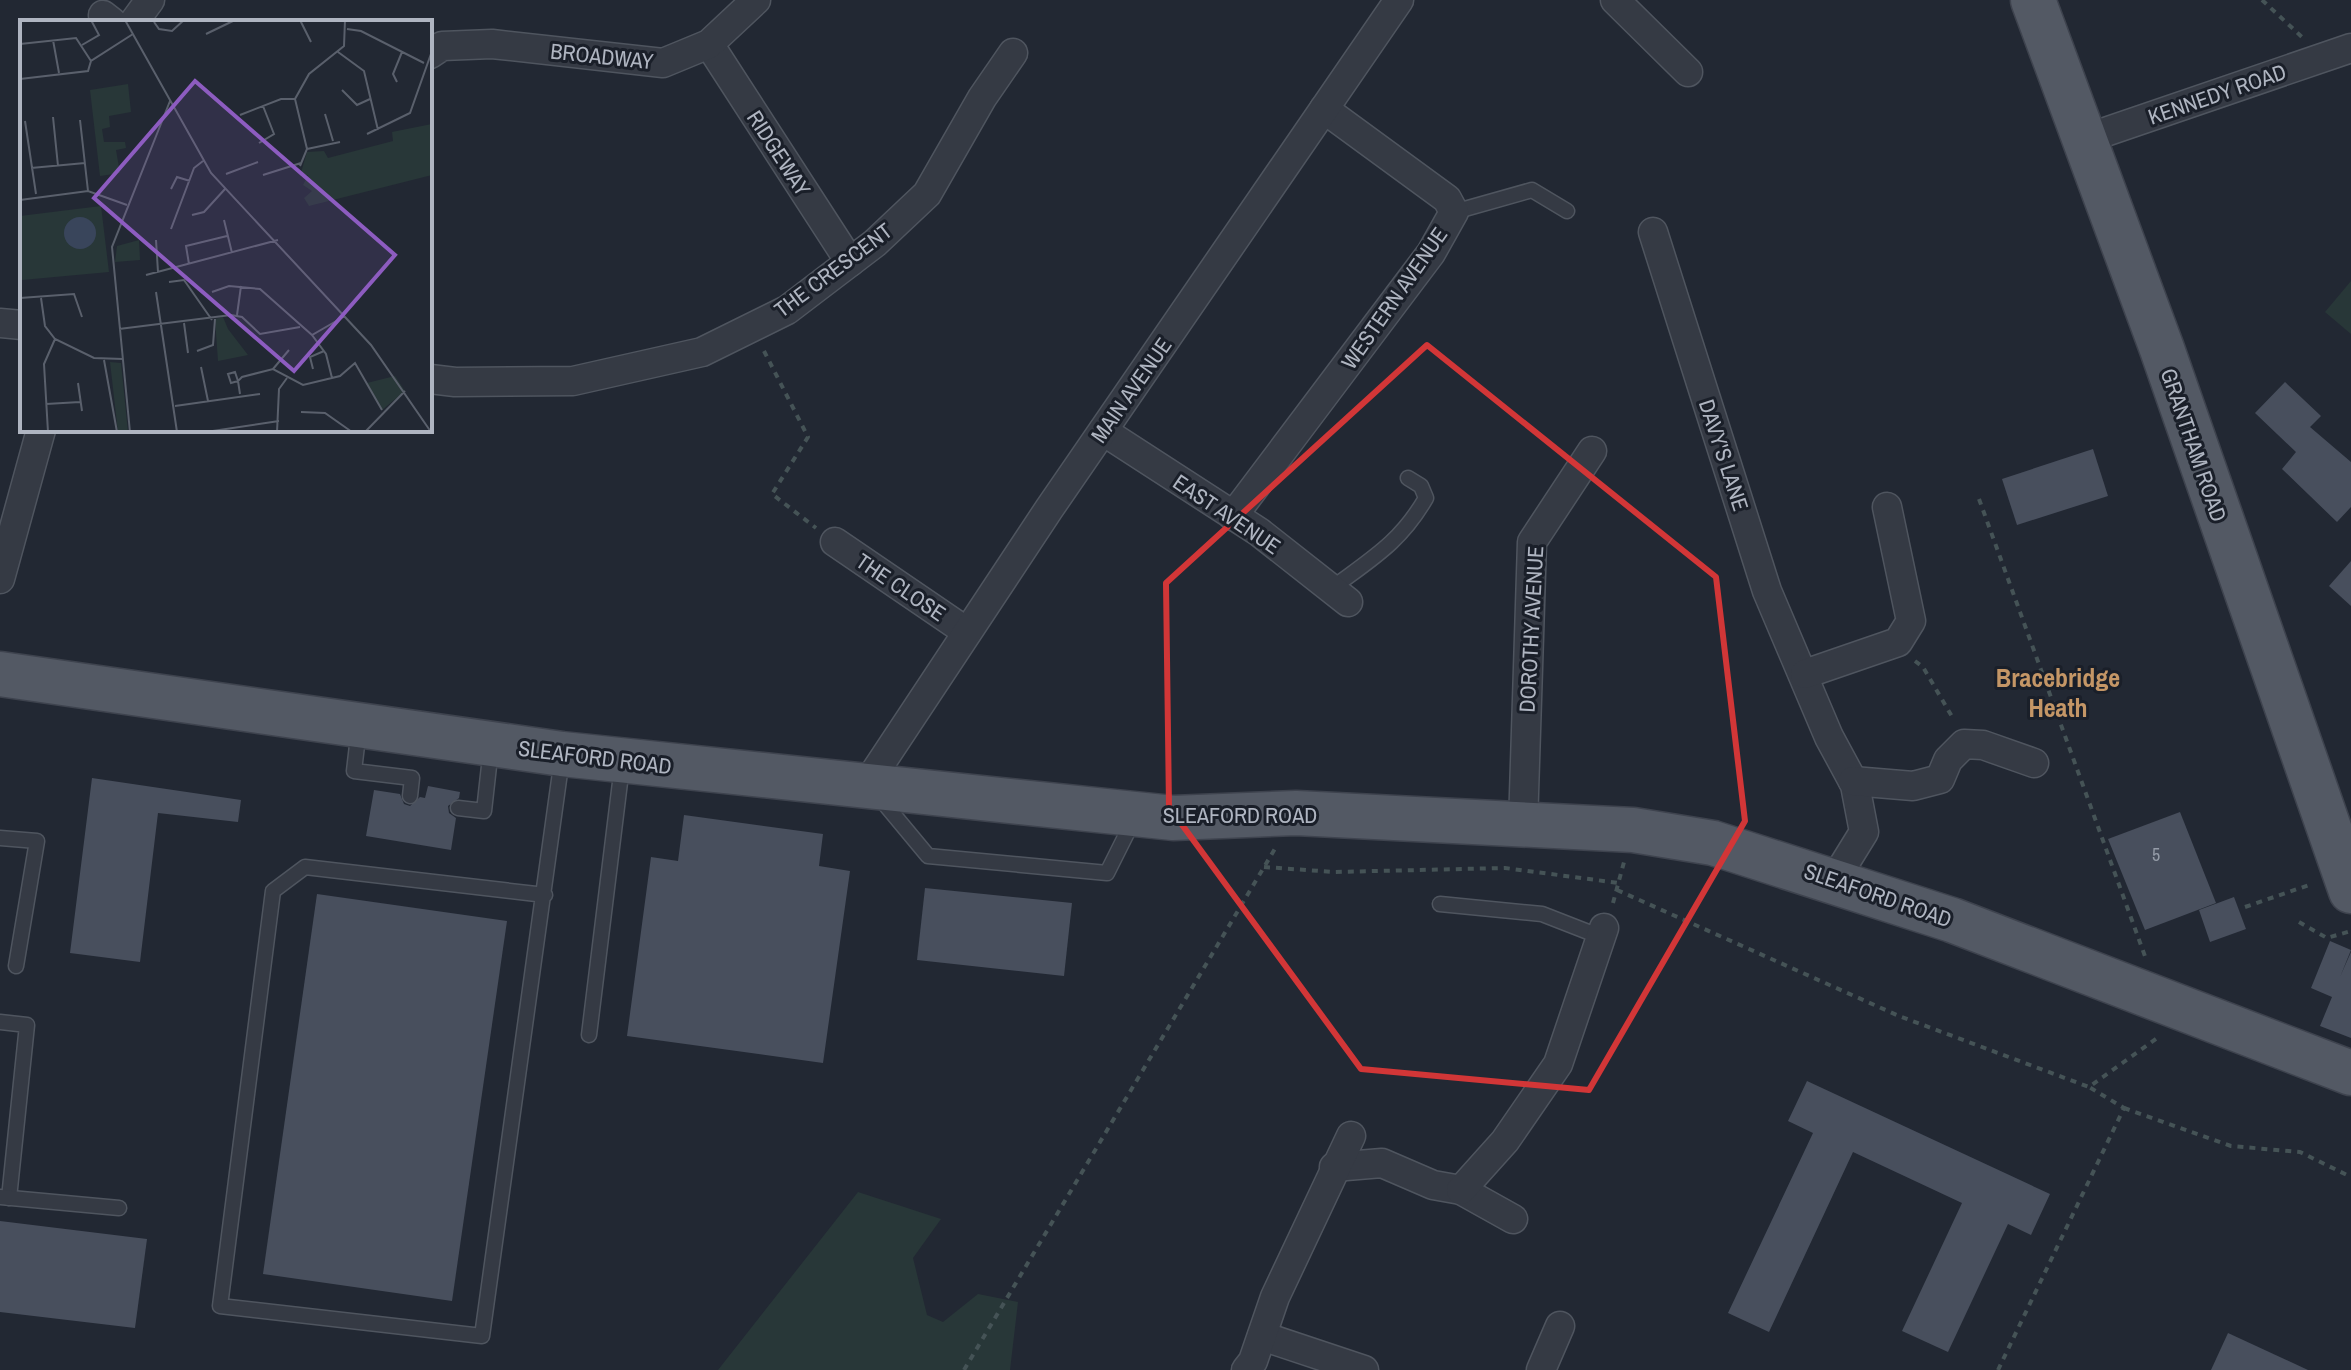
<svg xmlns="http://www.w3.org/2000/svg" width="2351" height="1370" font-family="'Archivo Narrow',sans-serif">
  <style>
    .green { fill: #283738 }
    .building { fill: #484f5d }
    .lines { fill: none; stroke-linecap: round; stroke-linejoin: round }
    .service-casing { stroke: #4f555f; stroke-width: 17 }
    .minor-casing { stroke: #4f555f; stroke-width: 31 }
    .primary-casing { stroke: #3e434e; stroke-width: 47 }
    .path { stroke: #455356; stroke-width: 4; stroke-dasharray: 6 6; stroke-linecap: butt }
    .service { stroke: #353a44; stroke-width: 14 }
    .minor { stroke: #353a44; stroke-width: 28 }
    .primary { stroke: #535964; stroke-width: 44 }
    .marked { fill: none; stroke: #d23637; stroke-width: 6; stroke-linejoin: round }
    .labels { text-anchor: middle; stroke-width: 6; stroke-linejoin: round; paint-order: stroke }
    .number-label { font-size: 18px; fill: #959ca8 }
    .street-label { font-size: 22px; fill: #afb5c1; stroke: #1a1f29 }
    .quarter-label { font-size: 26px; font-weight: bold; fill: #c49666; stroke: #1a1f29 }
    .inset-road { fill: none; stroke: #5a606c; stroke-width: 2 }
    .view { fill: #8d5cc0; fill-opacity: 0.15; stroke: #8d5cc0; stroke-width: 4 }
    .inset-edge { fill: none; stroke: #afb5c1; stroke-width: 4 }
  </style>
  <rect width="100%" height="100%" fill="#222833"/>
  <g class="green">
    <polygon points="2351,281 2351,334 2325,312"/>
    <polygon points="858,1192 941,1219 913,1258 927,1315 943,1322 978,1294 1018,1302 1010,1370 718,1370"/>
  </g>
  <g class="building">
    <polygon points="2285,382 2321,416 2310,427 2351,462 2351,507 2337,522 2282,469 2296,452 2255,413"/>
    <polygon points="2093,449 2108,496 2017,525 2002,479"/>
    <polygon points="2351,561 2351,606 2329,586"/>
    <polygon points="92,778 241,800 238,822 158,813 140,962 70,953"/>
    <polygon points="428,786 460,792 459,798 448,806 449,813 456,818 451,850 366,836 374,790 400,794 404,804 410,806 420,797 425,798"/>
    <polygon points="2180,812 2216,903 2145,930 2108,839"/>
    <polygon points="684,815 823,834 819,866 850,871 823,1063 627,1036 651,857 678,861"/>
    <polygon points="925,888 1072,903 1064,976 917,960"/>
    <polygon points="317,894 507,921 452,1301 263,1274"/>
    <polygon points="2234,897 2246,929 2210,942 2199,910"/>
    <polygon points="2330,941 2351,950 2340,977 2351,952 2351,1038 2320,1026 2332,997 2311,988"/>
    <polygon points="1807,1081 2050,1194 2031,1235 2008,1224 1948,1352 1902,1331 1962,1203 1853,1152 1769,1332 1728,1313 1813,1133 1788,1121"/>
    <polygon points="0,1221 147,1239 135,1328 0,1312"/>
    <polygon points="2228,1333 2308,1370 2211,1370"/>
  </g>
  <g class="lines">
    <defs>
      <g id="service">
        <polyline points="1454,212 1532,190 1567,211"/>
        <path d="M1331,589c40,-30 69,-46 95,-91l-5,-12 -13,-8"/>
        <polyline points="359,728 354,771 412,778 410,796"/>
        <polyline points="879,797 928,856 1107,873 1133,821"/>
        <polyline points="458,808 484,811 491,748"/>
        <polyline points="0,838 37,841 16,966"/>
        <polyline points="545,895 305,867 273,891 220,1306 482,1336 562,758"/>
        <polyline points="1440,904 1542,914 1601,937"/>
        <polyline points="0,1022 27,1025 9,1198"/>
        <polyline points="589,1035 622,766"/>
        <polyline points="0,1197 119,1208"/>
      </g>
      <g id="minor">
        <polyline points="1615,0 1688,72"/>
        <polyline points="103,15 112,22"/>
        <polyline points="134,22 150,0"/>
        <polyline points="709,44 850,262"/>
        <polyline points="430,54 442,46 492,44 663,63 709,44 756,0"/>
        <polyline points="2082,140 2351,48"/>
        <polyline points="1653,232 1767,591 1829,737 1855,785 1864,832 1835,879"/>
        <polyline points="0,323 22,325"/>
        <polyline points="430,379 455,382 573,381 702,352 787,310 875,243 927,194 982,98 1013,53"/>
        <polyline points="1103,431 1259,532 1348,602"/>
        <polyline points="1233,516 1431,253 1454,212 1447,199 1324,109"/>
        <polyline points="835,542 967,632"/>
        <polyline points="0,579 41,430"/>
        <polyline points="1805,674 1898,642 1911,621 1887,507"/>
        <polyline points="1853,781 1913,786 1940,779 1948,760 1964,744 1983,745 2034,763"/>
        <polyline points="867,784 1049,509 1399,0"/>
        <polyline points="1523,825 1532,542 1592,451"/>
        <polyline points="1334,1167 1382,1163 1433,1185 1461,1190 1513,1219"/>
        <polyline points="1461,1190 1505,1141 1558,1064 1604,928"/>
        <polyline points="1262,1336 1364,1370"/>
        <polyline points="1246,1370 1253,1361 1275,1297 1351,1136"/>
        <polyline points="1541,1370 1560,1326"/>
      </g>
      <g id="primary">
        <polyline points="2033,0 2162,349 2351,891"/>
        <polyline points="0,674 562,754 1173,818 1296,813 1633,830 1713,843 1952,920 2351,1073"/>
      </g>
    </defs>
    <use href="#service" class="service-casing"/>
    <use href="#minor" class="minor-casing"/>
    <use href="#primary" class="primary-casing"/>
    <g class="path">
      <polyline points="2262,0 2302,37"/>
      <polyline points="764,351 808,437 772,494 816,528"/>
      <polyline points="1979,499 2146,959"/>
      <polyline points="1915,661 1923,667 1954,720"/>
      <polyline points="1264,867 1334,872 1505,868 1619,883"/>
      <polyline points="1617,890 1899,1016 2089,1087"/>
      <polyline points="1613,903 1624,862"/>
      <polyline points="2245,907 2312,884"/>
      <polyline points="2299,922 2327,938 2351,931"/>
      <polyline points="2124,1108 2231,1146 2300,1152 2351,1177"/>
      <polyline points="964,1370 1276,847"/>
      <polyline points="1998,1370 2124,1108 2089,1087 2160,1036"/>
    </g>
    <use href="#service" class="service"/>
    <use href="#minor" class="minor"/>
    <use href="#primary" class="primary"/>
  </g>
  <path class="marked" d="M1427,345l289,232 29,244 -156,269 -228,-21 -192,-262 -3,-224z"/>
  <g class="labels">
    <g class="number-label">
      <text x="2156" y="861">5</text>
    </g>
    <g class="street-label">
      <text transform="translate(602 56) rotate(6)" y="8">BROADWAY</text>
      <text transform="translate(2217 94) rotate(-19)" y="8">KENNEDY ROAD</text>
      <text transform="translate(779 153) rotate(57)" y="8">RIDGEWAY</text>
      <text transform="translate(833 270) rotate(-37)" y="8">THE CRESCENT</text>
      <text transform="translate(1394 298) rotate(-55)" y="8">WESTERN AVENUE</text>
      <text transform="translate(1131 390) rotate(-55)" y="8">MAIN AVENUE</text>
      <text transform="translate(2194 445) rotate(71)" y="8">GRANTHAM ROAD</text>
      <text transform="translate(1724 455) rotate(72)" y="8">DAVY'S LANE</text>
      <text transform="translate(1227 514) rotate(34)" y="8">EAST AVENUE</text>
      <text transform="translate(901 587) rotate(34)" y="8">THE CLOSE</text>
      <text transform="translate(1531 629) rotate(-87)" y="8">DOROTHY AVENUE</text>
      <text transform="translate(595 757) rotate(7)" y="8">SLEAFORD ROAD</text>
      <text x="1240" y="823">SLEAFORD ROAD</text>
      <text transform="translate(1878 895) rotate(19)" y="8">SLEAFORD ROAD</text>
    </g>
    <g class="quarter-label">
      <text x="2058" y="687">Bracebridge<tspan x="2058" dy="30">Heath</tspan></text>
    </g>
  </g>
  <g transform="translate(20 20)">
    <rect width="412" height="412" fill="#222833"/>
    <path d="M108,64l3,28 -22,4 1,11 -8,2 2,13h21l1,6 -10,2 4,23 -20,3 -10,-86zM412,104v51l-123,31 -5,-8 8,-7 -9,-6 5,-10 -8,1 7,-24 17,-1 4,7 65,-17 -1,-9zM81,186l8,66 -87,8 -2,-64zM119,220l1,20 -25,2 2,-16zM203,297l5,12 20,26 -30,6 -3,-42zM90,342l11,1 7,69h-10zM375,356l10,15 -23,19 -15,-27z" fill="#283738"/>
    <path d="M44 213a16 16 0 1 1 32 0a16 16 0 1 1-32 0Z" fill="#39455b"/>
    <path class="inset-road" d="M105,0l86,153 160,172 60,87M280,0l11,22M134,2l5,7 13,2 12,-11M327,9l14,2 63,32M186,14l29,-14M33,20l6,33M0,24l56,-6 15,23M62,25l17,-10 -8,-15M318,32l26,19 14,59M0,59l68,-8 3,-10 42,-27M377,62l-4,-8 9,-22M322,70l15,15 13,-6M305,94l8,27M220,95l41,-16h14M33,97l5,49M60,100l8,71M5,101l11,73M347,114l43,-21 22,-62M239,123l15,-9 -11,-28M287,129l33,-7M280,146l7,-17 -12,-50 14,-25 35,-28 1,-26M11,148l54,-5M206,154l32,-12M243,155l38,-12M151,169l6,-12 13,4M0,180l68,-9 39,14M172,195l12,-3 21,-23M204,200l8,33M151,209l23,-61 9,-7M136,220l2,32M169,244l-3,-18 41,-10M126,255l132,-35M149,262l15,-2 28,40M136,272l21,140M192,272l17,-6 31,3 52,46 33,-19M0,278l54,-4 8,23M21,278l4,28 10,13 39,19 29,1M217,295l4,-29M164,303l4,30M99,309l112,-14 11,2 18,17 40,-7M292,315l14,19 6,24M177,331l16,-6 2,-26M84,340l13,72M181,347l7,34M253,349l16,-19M293,349l-3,-12 14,-6M215,352l3,9 -7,2 -3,-9zM58,363l4,28M220,374l-2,-13 4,-4 31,-8 30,16 37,-9 15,-13 27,47M26,384l34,-2M155,386l85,-12M281,392l24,1 27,19M28,412l-4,-68 11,-25M110,412l-18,-185 58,-146M186,412l73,-11M257,412l2,-43 8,-11M345,412l40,-41"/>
    <path class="view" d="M175,61l200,174 -101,116 -200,-173z"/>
    <rect width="412" height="412" class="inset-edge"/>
  </g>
</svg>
